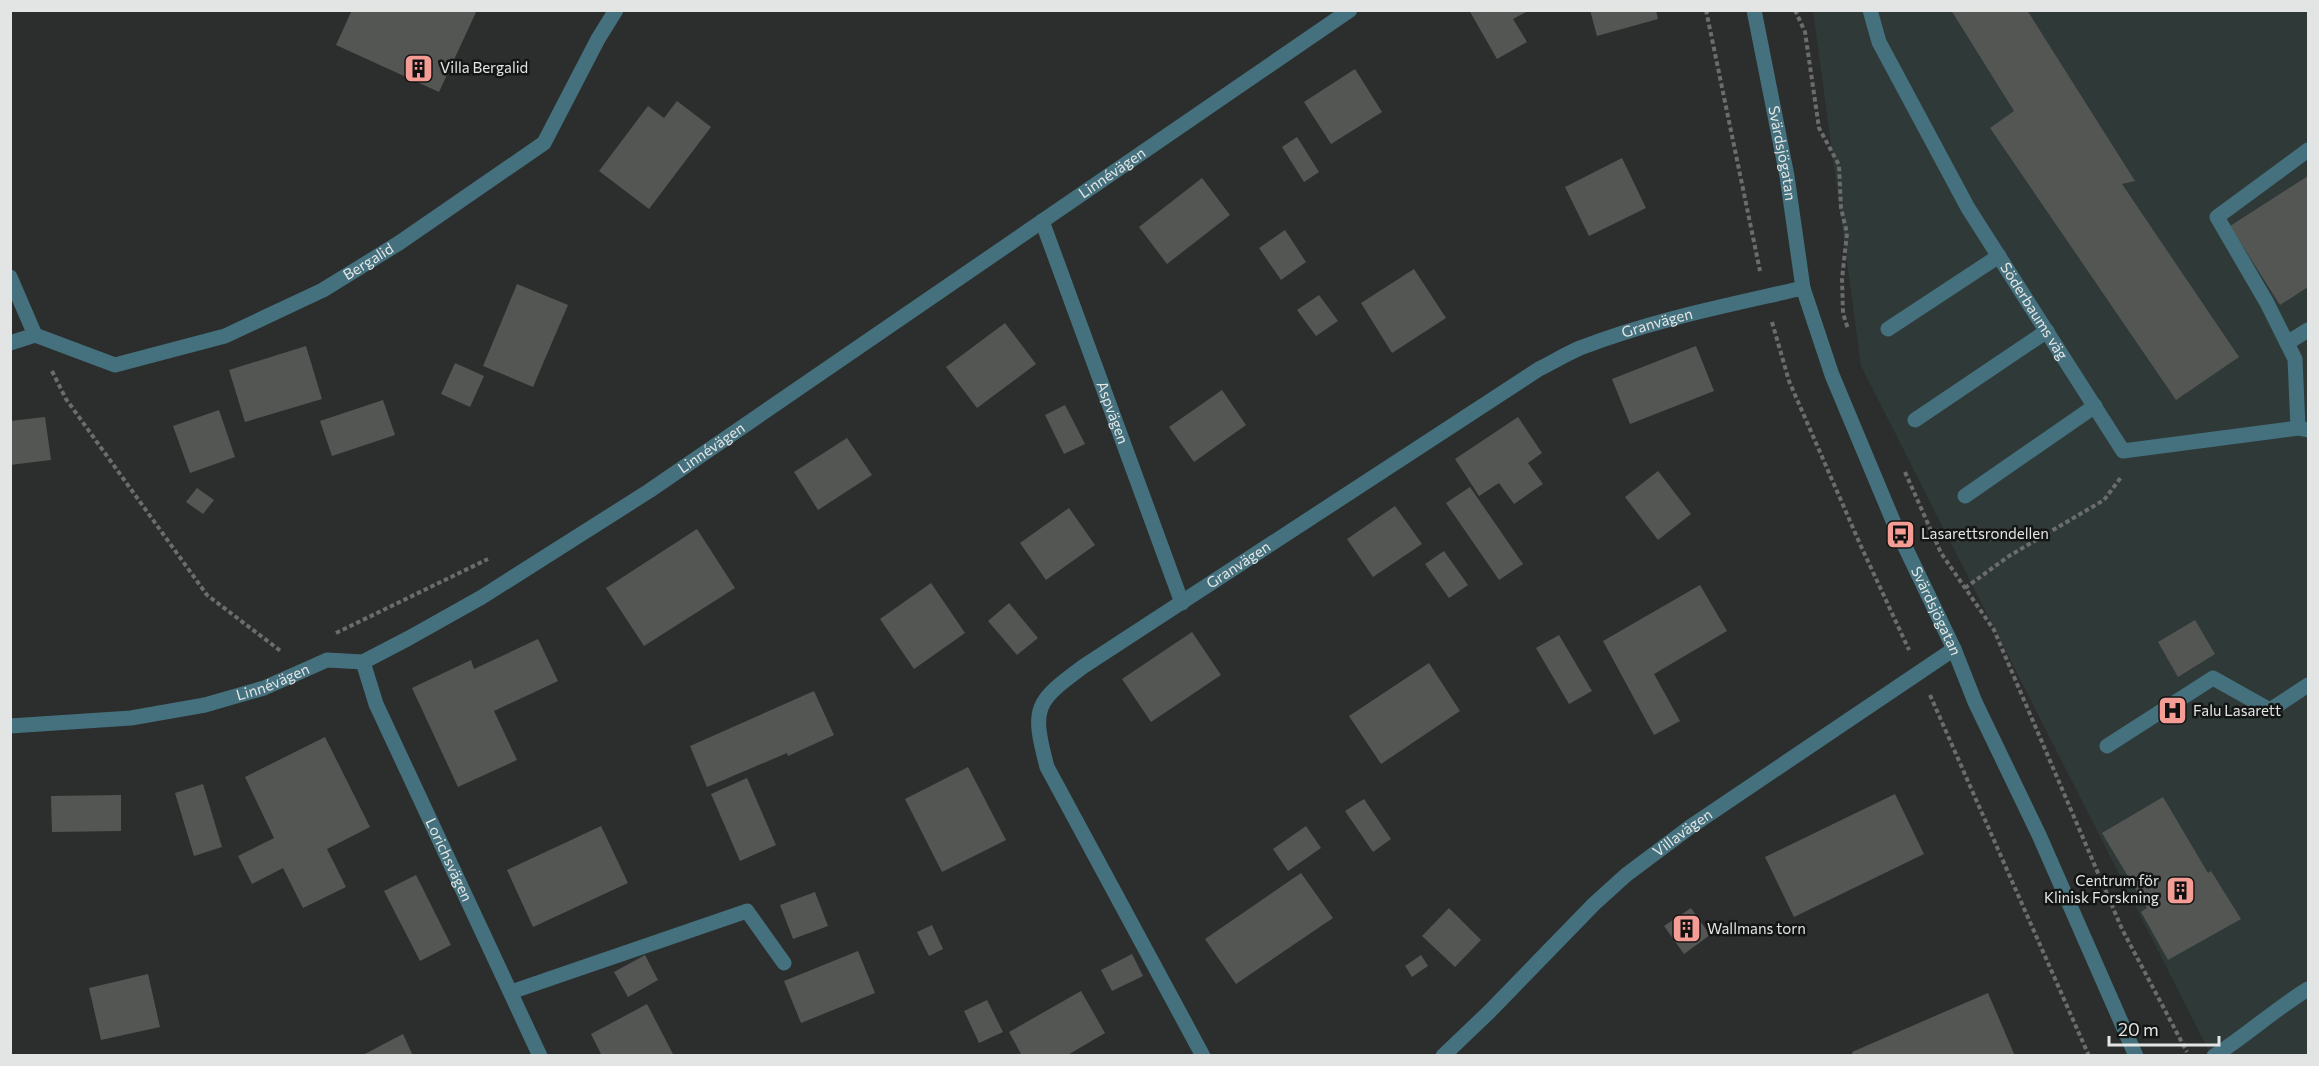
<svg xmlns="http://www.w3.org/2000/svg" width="2319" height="1066" font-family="Commissioner,sans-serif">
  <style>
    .built { fill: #2f3938 }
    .building { fill: #545654 }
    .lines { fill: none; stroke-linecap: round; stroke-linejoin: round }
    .path { stroke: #6b6d6d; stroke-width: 4; stroke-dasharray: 4.5 3; stroke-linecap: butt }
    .service { stroke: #44717d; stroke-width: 15 }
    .minor { stroke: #44717d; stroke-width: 15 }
    .tertiary { stroke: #44717d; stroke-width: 15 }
    .labels { text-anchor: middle; stroke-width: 5; stroke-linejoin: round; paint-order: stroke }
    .poi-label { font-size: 15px; fill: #e3e5e5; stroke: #141615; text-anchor: start }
    .street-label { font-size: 15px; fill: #e3e5e5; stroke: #141615 }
  </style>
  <rect width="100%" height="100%" fill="#2b2e2d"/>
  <polygon class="built" points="1813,11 2308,11 2308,1055 2211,1055 1861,366"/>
  <g class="building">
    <polygon points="352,10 477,10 439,92 336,45"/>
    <polygon points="1469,10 1530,10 1513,19 1527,42 1497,59"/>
    <polygon points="1590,10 1656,10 1658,19 1597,36"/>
    <polygon points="1951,10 2027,10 2135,181 2122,184 2239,357 2176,400 1990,128 2014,111"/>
    <polygon points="1355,69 1382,112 1331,144 1304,102"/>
    <polygon points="677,101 711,127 649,209 599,171 648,106 664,118"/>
    <polygon points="1297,137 1319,172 1304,182 1282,147"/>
    <polygon points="1622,158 1646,208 1589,236 1565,187"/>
    <polygon points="2308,176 2308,287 2280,305 2230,226"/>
    <polygon points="1202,178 1230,215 1167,264 1139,227"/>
    <polygon points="1285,230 1306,262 1281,280 1259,248"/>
    <polygon points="1414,269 1446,318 1392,353 1361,303"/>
    <polygon points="517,284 568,305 533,387 483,366"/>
    <polygon points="1319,295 1338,321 1316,336 1297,310"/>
    <polygon points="1005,323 1036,364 977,408 946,367"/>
    <polygon points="306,346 322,399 245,422 229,370"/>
    <polygon points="1696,346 1714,391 1630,424 1612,379"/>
    <polygon points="455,363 484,376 470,407 441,394"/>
    <polygon points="1222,390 1246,425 1194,462 1169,427"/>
    <polygon points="383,400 395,435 332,456 320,421"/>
    <polygon points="1065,405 1085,444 1064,454 1045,415"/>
    <polygon points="219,410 235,457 190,473 173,426"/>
    <polygon points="45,417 51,460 10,465 10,421"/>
    <polygon points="1518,417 1542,453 1528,463 1543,484 1514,504 1499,483 1479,496 1455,459"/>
    <polygon points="847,438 872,475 818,510 794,472"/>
    <polygon points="1658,471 1691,514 1658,540 1625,497"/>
    <polygon points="1470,487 1523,564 1499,580 1446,503"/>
    <polygon points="197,488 214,500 203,514 186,502"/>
    <polygon points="1395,506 1422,544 1373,577 1347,539"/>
    <polygon points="1069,508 1095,545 1046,580 1020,543"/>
    <polygon points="697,529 735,588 644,646 606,588"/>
    <polygon points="1444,551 1468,585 1449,598 1425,564"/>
    <polygon points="931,583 965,633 914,669 880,619"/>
    <polygon points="1700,585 1727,631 1654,674 1680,721 1654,735 1603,641"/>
    <polygon points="1009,603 1038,638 1017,655 988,621"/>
    <polygon points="2195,620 2215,654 2178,677 2158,642"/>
    <polygon points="1192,632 1221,675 1151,722 1122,679"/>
    <polygon points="1559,635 1592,691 1569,704 1536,648"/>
    <polygon points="538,639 558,681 494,711 517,760 458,787 412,688 471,660 474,669"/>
    <polygon points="1429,663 1460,711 1381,764 1349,716"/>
    <polygon points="814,691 834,735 788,756 787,753 707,787 690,746"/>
    <polygon points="325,737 370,827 327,849 346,887 303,908 283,868 252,884 238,856 274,838 245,777"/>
    <polygon points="968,767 1006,840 942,872 905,799"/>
    <polygon points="747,778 776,845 740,861 711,794"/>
    <polygon points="203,784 222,847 194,856 175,793"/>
    <polygon points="1895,794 1924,854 1794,917 1765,857"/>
    <polygon points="121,795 121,831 52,832 51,796"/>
    <polygon points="2163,797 2208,873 2211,871 2241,919 2168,960 2141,912 2147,908 2102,833"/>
    <polygon points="1364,799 1391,839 1373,852 1345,811"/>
    <polygon points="601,826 628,883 533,927 507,870"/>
    <polygon points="1306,826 1321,848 1288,871 1273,849"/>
    <polygon points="1301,873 1333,918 1236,984 1205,939"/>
    <polygon points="416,875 451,945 420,961 384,891"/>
    <polygon points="815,892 828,926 793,939 780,905"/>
    <polygon points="1449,908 1481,940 1455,967 1422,936"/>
    <polygon points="1691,908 1710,935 1684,954 1664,926"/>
    <polygon points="932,925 943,949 929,956 917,932"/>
    <polygon points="858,951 875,993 801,1023 784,981"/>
    <polygon points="1132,954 1143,976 1112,991 1101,970"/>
    <polygon points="645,955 658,980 628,997 614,972"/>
    <polygon points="1421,955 1428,966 1412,977 1405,966"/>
    <polygon points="148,974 160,1027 101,1040 89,988"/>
    <polygon points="1081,991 1105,1033 1066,1056 1022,1056 1009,1032"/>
    <polygon points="1988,993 2015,1056 1853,1056 1852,1052"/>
    <polygon points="987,1000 1003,1032 979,1043 964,1011"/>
    <polygon points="647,1004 674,1056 602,1056 591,1034"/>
    <polygon points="403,1034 413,1056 361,1056"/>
  </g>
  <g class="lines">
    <g class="path">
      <polyline points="1706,10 1760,271"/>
      <polyline points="1795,10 1805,32 1819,128 1839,165 1841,208 1847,233 1842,279 1843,313 1848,329"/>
      <polyline points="1772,322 1789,381 1860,544 1909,650"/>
      <polyline points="52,371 66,399 207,595 282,652"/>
      <polyline points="1905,472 1941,553 1994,630 2122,929 2187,1052"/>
      <polyline points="1965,588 2009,556 2104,500 2122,476"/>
      <polyline points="336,633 488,559"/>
      <polyline points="1930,695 2089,1056"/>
    </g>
    <g class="service">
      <polyline points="1888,329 1999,256"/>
      <polyline points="10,343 35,335"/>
      <polyline points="2287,343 2308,330"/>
      <polyline points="1915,420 2047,331"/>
      <polyline points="2298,428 2295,359 2267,303 2217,217 2308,150"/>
      <polyline points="1965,496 2095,406"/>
      <polyline points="2107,746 2213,678 2270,710 2308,685"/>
      <polyline points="511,992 747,911 784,963"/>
    </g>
    <g class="minor">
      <path id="s1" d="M1870,10l9,32 89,166 155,243 175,-23 10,2"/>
      <path id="s2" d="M1042,221l140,382"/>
      <path id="s3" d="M10,277l25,58 80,30 110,-29 98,-46 76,-47 145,-100 54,-104 18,-29"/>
      <path id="s4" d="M363,662l13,42 164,352"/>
      <path id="s5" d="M1203,1056l-156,-289c-16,-60 -12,-65 37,-101l455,-297c14,-7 27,-15 41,-21 72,-28 149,-43 223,-60"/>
      <path id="s6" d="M1443,1056l47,-45 104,-107 32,-29 64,-48 264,-178"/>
      <path d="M2214,1056c33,-21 61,-47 94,-67"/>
    </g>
    <g class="tertiary">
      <path id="s7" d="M1754,10l33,166 16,112 29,87 64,153 58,121 21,53 64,133 97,221"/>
      <path id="s8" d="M10,726l121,-8 74,-13 59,-17 63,-28 36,2 46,-24 73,-41 167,-106 701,-481"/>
    </g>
  </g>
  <defs>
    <symbol id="building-square" viewBox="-11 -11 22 22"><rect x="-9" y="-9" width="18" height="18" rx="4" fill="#f59c95" stroke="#141615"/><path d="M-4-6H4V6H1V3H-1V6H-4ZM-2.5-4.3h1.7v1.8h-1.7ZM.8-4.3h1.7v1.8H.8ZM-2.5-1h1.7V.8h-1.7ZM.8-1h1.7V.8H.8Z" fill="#111"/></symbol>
    <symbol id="bus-square" viewBox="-11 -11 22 22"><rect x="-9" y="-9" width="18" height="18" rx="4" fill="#f59c95" stroke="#141615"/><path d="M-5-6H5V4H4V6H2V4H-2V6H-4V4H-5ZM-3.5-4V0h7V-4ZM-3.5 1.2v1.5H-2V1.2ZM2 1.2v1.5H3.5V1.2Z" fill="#111"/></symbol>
    <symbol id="hospital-square" viewBox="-11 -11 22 22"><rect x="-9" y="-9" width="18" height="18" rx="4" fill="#f59c95" stroke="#141615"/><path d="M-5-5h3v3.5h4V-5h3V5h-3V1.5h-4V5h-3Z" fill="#111"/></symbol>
  </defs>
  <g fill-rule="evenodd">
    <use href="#building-square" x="402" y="52" width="33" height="33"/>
    <use href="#bus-square" x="1884" y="518" width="33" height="33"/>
    <use href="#hospital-square" x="2156" y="694" width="33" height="33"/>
    <use href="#building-square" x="2164" y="874" width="33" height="33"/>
    <use href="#building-square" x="1670" y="912" width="33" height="33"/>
  </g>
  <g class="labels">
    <g class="poi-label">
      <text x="440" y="73">Villa Bergalid</text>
      <text x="1921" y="539">Lasarettsrondellen</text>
      <text x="2193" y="716">Falu Lasarett</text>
      <text x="2159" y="886" text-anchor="end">Centrum för<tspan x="2159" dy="17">Klinisk Forskning</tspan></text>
      <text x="1707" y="934">Wallmans torn</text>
    </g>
    <g class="street-label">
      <text dy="5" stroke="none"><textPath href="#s7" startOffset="146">Svärdsjögatan</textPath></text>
      <text dy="5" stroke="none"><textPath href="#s8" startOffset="1258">Linnévägen</textPath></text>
      <text dy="5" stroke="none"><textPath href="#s3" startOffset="424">Bergalid</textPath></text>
      <text dy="5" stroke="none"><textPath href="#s1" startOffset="344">Söderbaums väg</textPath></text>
      <text dy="5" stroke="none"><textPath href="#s5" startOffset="1120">Granvägen</textPath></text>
      <text dy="5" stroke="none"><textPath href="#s2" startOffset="204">Aspvägen</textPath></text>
      <text dy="5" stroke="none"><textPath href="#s8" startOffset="772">Linnévägen</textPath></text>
      <text dy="5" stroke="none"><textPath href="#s5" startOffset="634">Granvägen</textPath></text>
      <text dy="5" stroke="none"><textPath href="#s7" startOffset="632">Svärdsjögatan</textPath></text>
      <text dy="5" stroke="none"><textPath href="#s8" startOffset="268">Linnévägen</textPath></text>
      <text dy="5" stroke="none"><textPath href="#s6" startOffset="328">Villavägen</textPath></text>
      <text dy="5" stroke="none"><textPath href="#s4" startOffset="216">Lorichsvägen</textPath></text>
    </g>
  </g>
  <rect width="2319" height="1066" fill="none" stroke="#e3e5e5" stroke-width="24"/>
  <path d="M2109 1036v9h110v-9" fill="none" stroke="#e3e5e5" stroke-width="3"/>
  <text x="2118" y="1036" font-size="18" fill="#e3e5e5" stroke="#141615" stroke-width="4.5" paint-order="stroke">20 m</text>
</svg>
